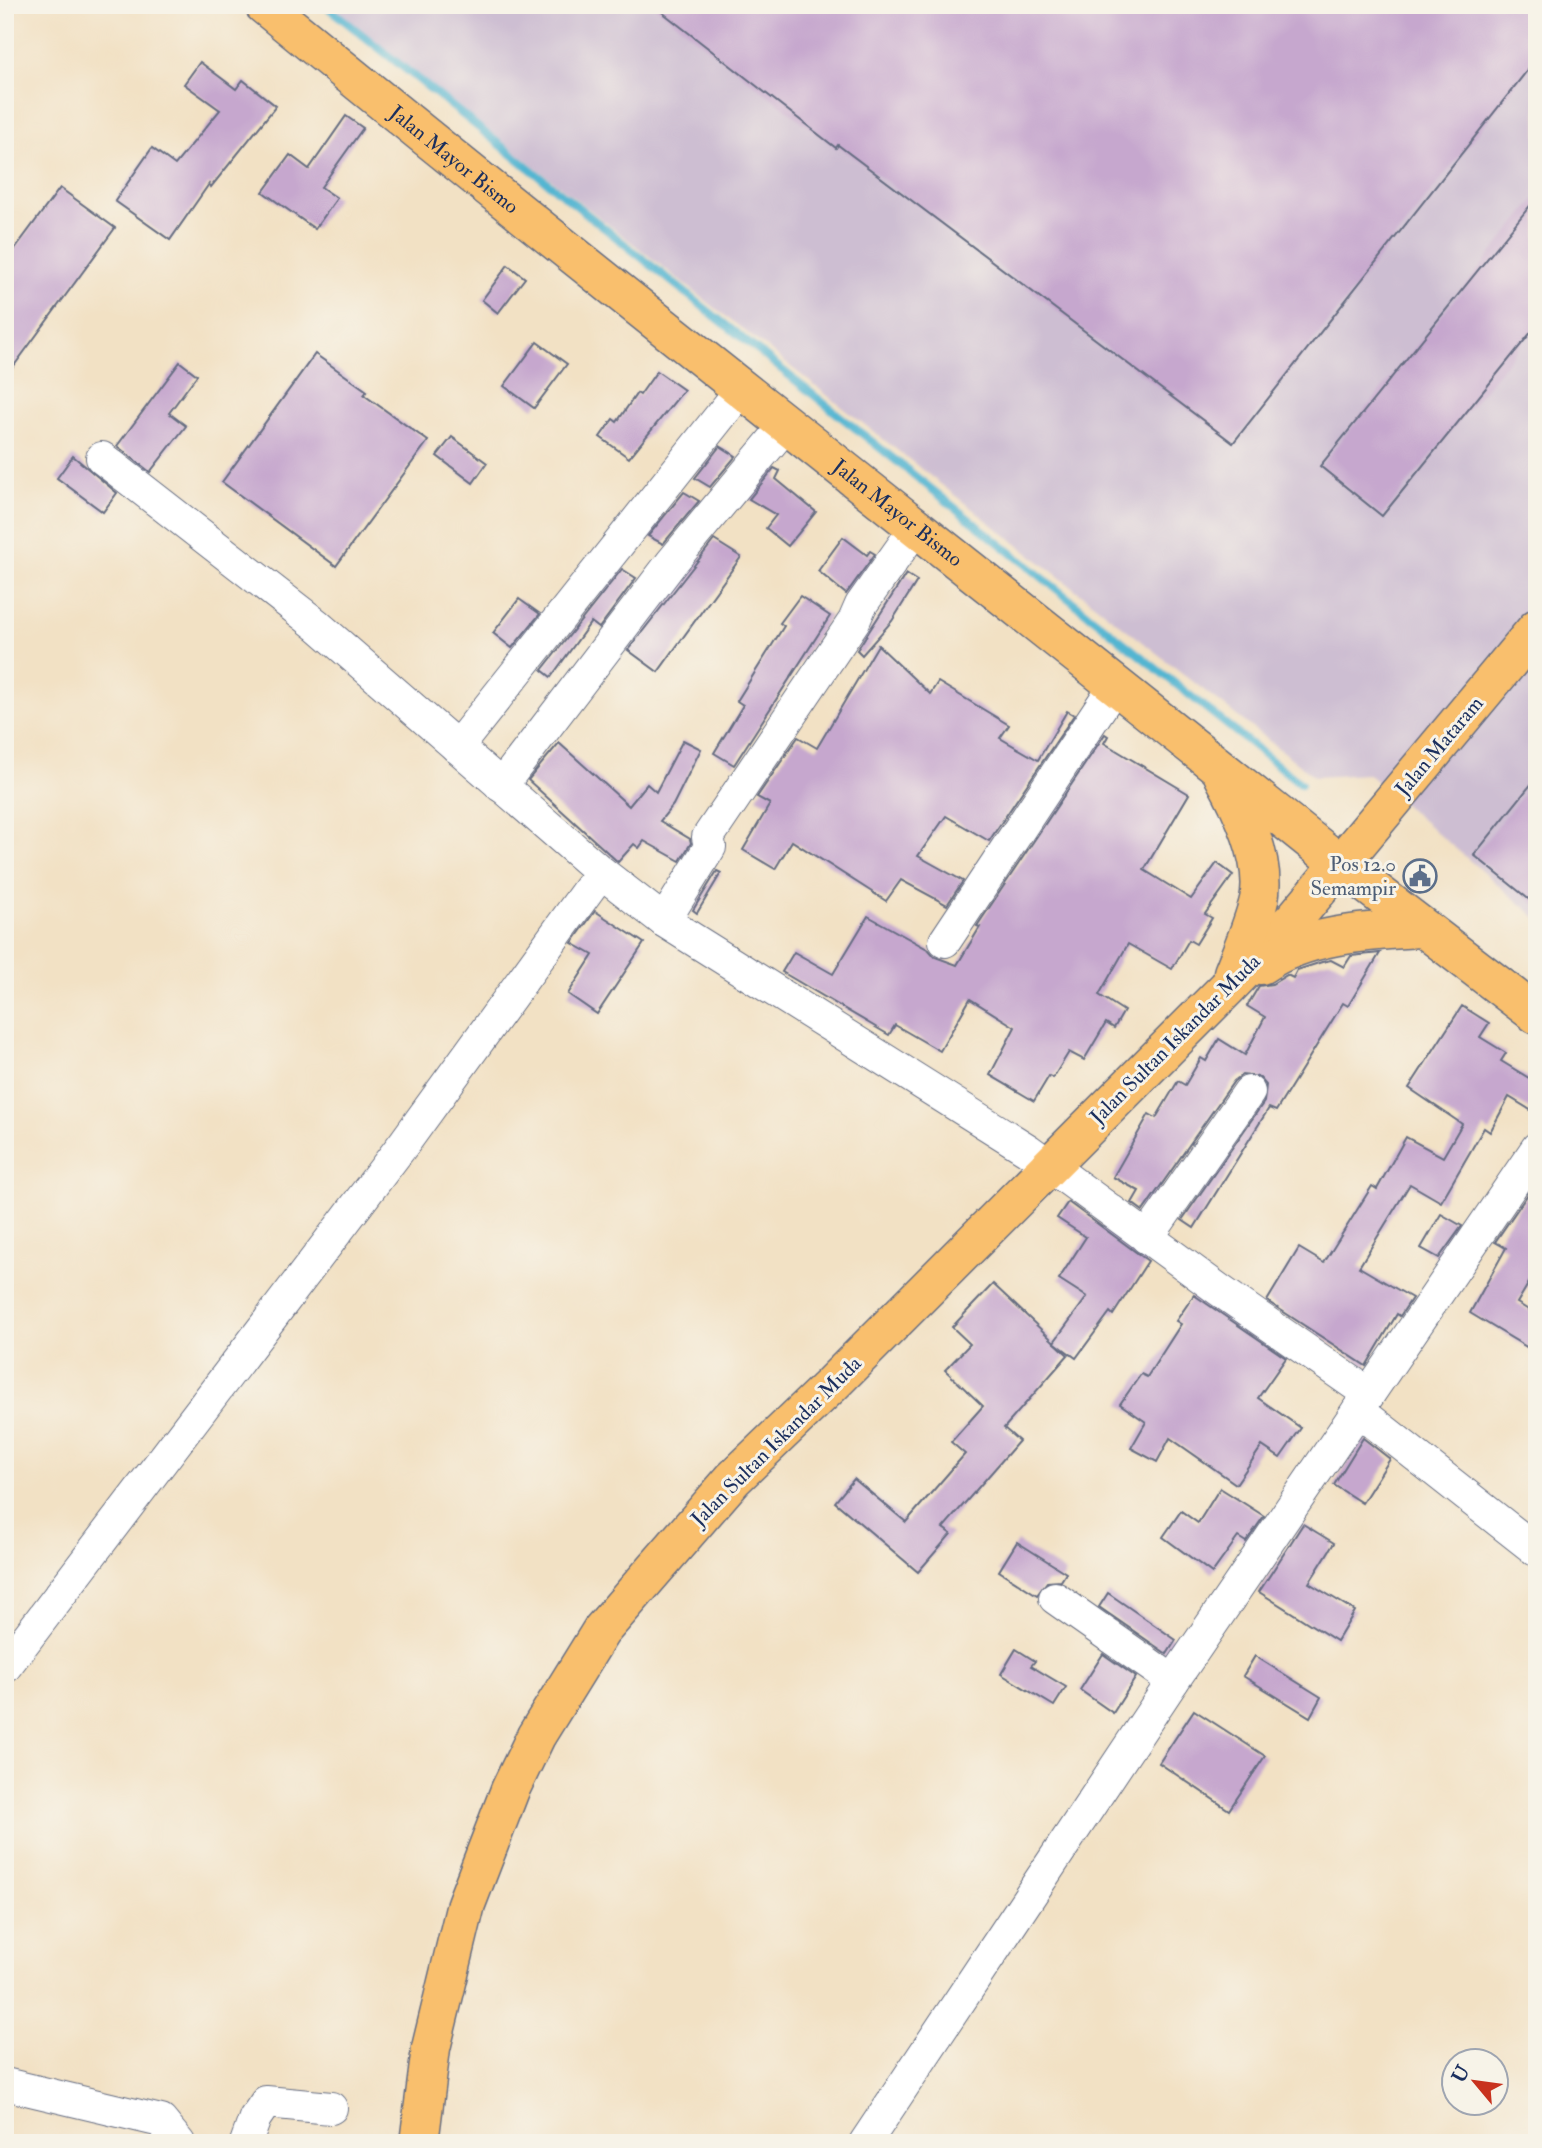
<svg xmlns="http://www.w3.org/2000/svg" width="1542" height="2148" font-family="'IM FELL Double Pica',serif">
  <style>
    .industrial { fill: #cdbed2 }
    .lines { fill: none; stroke-linecap: round; stroke-linejoin: round }
    .stream { stroke: #52b5d1; stroke-width: 8 }
    .building { fill: #c6a7ce }
    .minor-casing { stroke: #666d82; stroke-width: 34 }
    .major-casing { stroke: #666d82; stroke-width: 41 }
    .highway-casing { stroke: #666d82; stroke-width: 41 }
    .minor { stroke: #fff; stroke-width: 32 }
    .major { stroke: #f9bf6d; stroke-width: 38 }
    .highway { stroke: #f9bf6d; stroke-width: 38 }
    .labels { text-anchor: middle; stroke-width: 6; stroke-linejoin: round; paint-order: stroke }
    .street-label { font-size: 21px; fill: #1b2f5e; stroke: #f7f3e8 }
    .service-label { font-size: 21px; fill: #4e5e75; stroke: #f7f3e8; text-anchor: end }
  </style>
  <rect width="100%" height="100%" fill="#f7f3e8"/>
  <filter id="ink" filterUnits="userSpaceOnUse"><feTurbulence type="fractalNoise" baseFrequency=".0143" numOctaves="2"/><feDisplacementMap in="SourceGraphic" scale="14" xChannelSelector="R" yChannelSelector="G"/><feConvolveMatrix kernelMatrix="1 2 1 2 8 2 1 2 1" color-interpolation-filters="sRGB"/></filter>
  <filter id="wash" filterUnits="userSpaceOnUse"><feTurbulence type="fractalNoise" baseFrequency=".00686" numOctaves="4" result="noise"/><feDisplacementMap in="SourceGraphic" scale="28" xChannelSelector="R" yChannelSelector="G"/><feGaussianBlur stdDeviation="1.57" result="paint"/><feColorMatrix in="noise" values="0 0 0 0 0 0 0 0 0 0 0 0 0 0 0 0 0 1.4 0 .05"/><feComposite in="paint" operator="in"/></filter>
  <g filter="url(#wash)">
    <rect width="100%" height="100%" fill="#f2e1c4"/>
    <polygon class="industrial" points="328,5 1537,5 1537,918 1368,774 1315,777"/>
    <g class="lines">
      <polyline class="stream" points="325,5 1301,784"/>
    </g>
    <g id="blocks">
      <g class="building">
        <polygon points="653,5 1537,5 1537,58 1233,443 838,145 836,148"/>
        <polygon points="200,62 236,89 243,80 276,106 211,187 209,184 170,240 115,201 152,148 175,165 220,110 184,84"/>
        <polygon points="346,116 363,128 321,187 337,198 315,229 263,192 290,155 309,169"/>
        <polygon points="60,188 115,228 5,378 5,262"/>
        <polygon points="1537,197 1537,325 1382,516 1320,466"/>
        <polygon points="508,265 525,278 498,313 482,300"/>
        <polygon points="537,342 567,364 534,408 504,386"/>
        <polygon points="315,354 367,391 364,395 428,441 336,566 222,482"/>
        <polygon points="180,362 197,375 169,413 186,426 150,472 117,446"/>
        <polygon points="657,371 684,390 629,458 600,437 613,419 617,422 637,393 640,395"/>
        <polygon points="452,437 487,463 473,483 437,456"/>
        <polygon points="720,446 736,456 710,487 695,478"/>
        <polygon points="73,456 117,493 103,512 57,478"/>
        <polygon points="774,468 780,471 776,479 816,512 788,546 766,528 776,515 749,499"/>
        <polygon points="684,492 699,501 663,544 648,536"/>
        <polygon points="843,537 867,555 870,551 875,554 846,594 818,571"/>
        <polygon points="714,540 741,557 658,672 628,650"/>
        <polygon points="622,569 636,578 599,628 591,622 551,677 542,670"/>
        <polygon points="906,574 917,581 892,621 862,655 857,650"/>
        <polygon points="800,596 830,616 734,765 714,753 743,705 737,701 784,626 780,623"/>
        <polygon points="519,599 540,614 512,648 493,633"/>
        <polygon points="878,645 930,694 938,682 1009,725 1000,738 1038,760 1067,711 1074,715 989,841 946,816 918,856 963,881 947,905 901,880 886,901 792,841 775,869 743,850 770,804 757,797 798,737 817,748"/>
        <polygon points="1105,734 1108,736 1104,743 1189,794 1144,870 1191,899 1217,863 1233,875 1205,914 1212,918 1196,944 1189,940 1172,969 1128,944 1099,995 1124,1011 1114,1028 1106,1023 1084,1060 1069,1052 1053,1078 1049,1076 1034,1101 990,1075 1015,1027 970,999 940,1051 895,1025 889,1035 782,972 794,952 833,974 868,916 929,950 935,957 957,965 980,927 977,926"/>
        <polygon points="683,740 701,749 673,805 660,821 690,839 691,843 680,861 644,841 639,848 634,844 618,862 528,780 559,743 629,806 647,784 656,792"/>
        <polygon points="1537,777 1537,906 1474,855"/>
        <polygon points="717,871 721,873 697,913 693,910"/>
        <polygon points="595,911 644,943 597,1014 568,994 593,955 572,943"/>
        <polygon points="1380,953 1348,1006 1343,1003 1276,1111 1269,1108 1194,1228 1182,1220 1264,1102 1266,1085 1259,1077 1242,1075 1234,1081 1143,1211 1132,1203 1139,1191 1113,1177 1149,1114 1156,1118 1178,1081 1185,1085 1201,1058 1206,1061 1219,1039 1245,1055 1265,1017 1247,1006 1259,986 1272,984 1287,975 1293,978 1297,970 1322,962 1331,960 1344,967 1351,956"/>
        <polygon points="1462,1006 1489,1023 1480,1037 1506,1053 1501,1061 1537,1083 1537,1114 1509,1097 1490,1132 1484,1128 1441,1202 1410,1184 1359,1267 1412,1298 1400,1316 1397,1314 1366,1366 1267,1301 1299,1248 1324,1263 1372,1186 1377,1189 1406,1137 1443,1157 1462,1124 1409,1088"/>
        <polygon points="1537,1181 1537,1269 1517,1303 1537,1315 1537,1337 1530,1349 1470,1313 1506,1248 1495,1242"/>
        <polygon points="1068,1202 1148,1261 1113,1315 1110,1312 1076,1358 1054,1342 1087,1297 1059,1279 1086,1237 1057,1218"/>
        <polygon points="1441,1214 1462,1226 1439,1258 1421,1248"/>
        <polygon points="993,1284 1068,1355 1004,1428 1019,1441 943,1528 951,1534 918,1572 835,1502 854,1479 906,1522 965,1454 951,1442 983,1406 945,1370 970,1344 952,1327"/>
        <polygon points="1194,1295 1286,1358 1258,1398 1301,1428 1280,1458 1262,1446 1236,1484 1170,1438 1157,1462 1131,1448 1146,1422 1120,1404 1141,1374 1147,1377 1181,1324 1176,1321"/>
        <polygon points="1363,1438 1390,1459 1362,1503 1334,1485"/>
        <polygon points="1220,1488 1264,1516 1246,1542 1238,1537 1212,1573 1163,1537 1181,1511 1198,1523"/>
        <polygon points="1303,1524 1334,1543 1309,1583 1355,1611 1337,1641 1259,1592"/>
        <polygon points="1017,1542 1066,1573 1061,1581 1047,1582 1037,1595 999,1571"/>
        <polygon points="1108,1593 1176,1640 1167,1654 1099,1607"/>
        <polygon points="1016,1649 1035,1661 1031,1666 1066,1687 1054,1706 1001,1674"/>
        <polygon points="1103,1654 1136,1677 1113,1713 1080,1690"/>
        <polygon points="1255,1656 1321,1697 1310,1717 1243,1676"/>
        <polygon points="1194,1710 1265,1756 1229,1810 1159,1763"/>
      </g>
    </g>
  </g>
  <g filter="url(#ink)">
    <use href="#blocks" fill-opacity="0" stroke="#666d82" stroke-width="2"/>
    <g class="lines">
      <defs>
        <g id="minor">
          <polyline points="102,458 317,625 601,872 664,921 1028,1150 1218,1289 1369,1394"/>
          <polyline points="457,747 741,390"/>
          <polyline points="501,786 672,562 786,425"/>
          <polyline points="664,921 710,847 708,837 854,621 861,605 917,526"/>
          <polyline points="945,941 1116,684"/>
          <polyline points="1147,1238 1249,1092"/>
          <polyline points="1358,1410 1537,1551"/>
          <polyline points="1055,1598 1173,1681"/>
          <polyline points="5,1667 405,1142 601,872"/>
          <polyline points="5,2084 161,2121 179,2143"/>
          <polyline points="246,2143 255,2118 266,2102 331,2108"/>
          <polyline points="865,2143 1173,1681 1537,1148"/>
        </g>
        <polyline id="major" points="1537,628 1340,864 1537,1015"/>
        <g id="highway">
          <path id="s1" d="M264,5c355,291 718,572 1076,859l-46,55 -67,69 -397,398 -97,93 -132,152 -65,105 -26,54 -44,114 -35,144 -12,95"/>
          <path d="M1223,775c19,34 44,85 36,125 -6,25 -17,50 -26,73"/>
          <path d="M1261,965c44,-31 107,-34 159,-37"/>
        </g>
      </defs>
      <use href="#minor" class="minor-casing"/>
      <use href="#major" class="major-casing"/>
      <use href="#highway" class="highway-casing"/>
      <use href="#minor" class="minor"/>
      <use href="#major" class="major"/>
      <use href="#highway" class="highway"/>
    </g>
  </g>
  <defs>
    <symbol id="civic-ring" viewBox="-11 -11 22 22"><circle r="9.5" fill="#f7f3e8" stroke="#5c6f8a" stroke-width="1.5"/><path d="M-.6-6.5H3V-4.5H.6V-3L4-1V1h2V6H-6V1h2V-1L-.6-3ZM-1.2 2.5V6h2.4V2.5Z" fill="#5c6f8a"/></symbol>
  </defs>
  <g fill-rule="evenodd">
    <use href="#civic-ring" x="1401" y="857" width="38" height="38"/>
  </g>
  <g class="labels">
    <g class="street-label">
      <text dy="7" stroke="none"><textPath href="#s1" startOffset="245">Jalan Mayor Bismo</textPath></text>
      <text dy="7" stroke="none"><textPath href="#s1" startOffset="812">Jalan Mayor Bismo</textPath></text>
      <text transform="translate(1439 746) rotate(-50)" y="7">Jalan Mataram</text>
      <text transform="translate(1175 1039) rotate(-45)" y="7">Jalan Sultan Iskandar Muda</text>
      <text transform="translate(776 1441) rotate(-45)" y="7">Jalan Sultan Iskandar Muda</text>
    </g>
    <g class="service-label">
      <text x="1396" y="871">Pos 12.0<tspan x="1396" dy="24">Semampir</tspan></text>
    </g>
  </g>
  <rect width="1542" height="2148" fill="none" stroke="#f7f3e8" stroke-width="28"/>
  <g transform="translate(1475 2082) rotate(299)"><circle r="33" fill="#f7f3e8" stroke="#9fa5b1" stroke-width="2"/>
  <path d="M0-5L12 26L0 18L-12 26Z" fill="#c8321e"/>
  <text y="-10" font-size="19" font-weight="bold" text-anchor="middle" fill="#1b2f5e">U</text>
  </g>
</svg>
